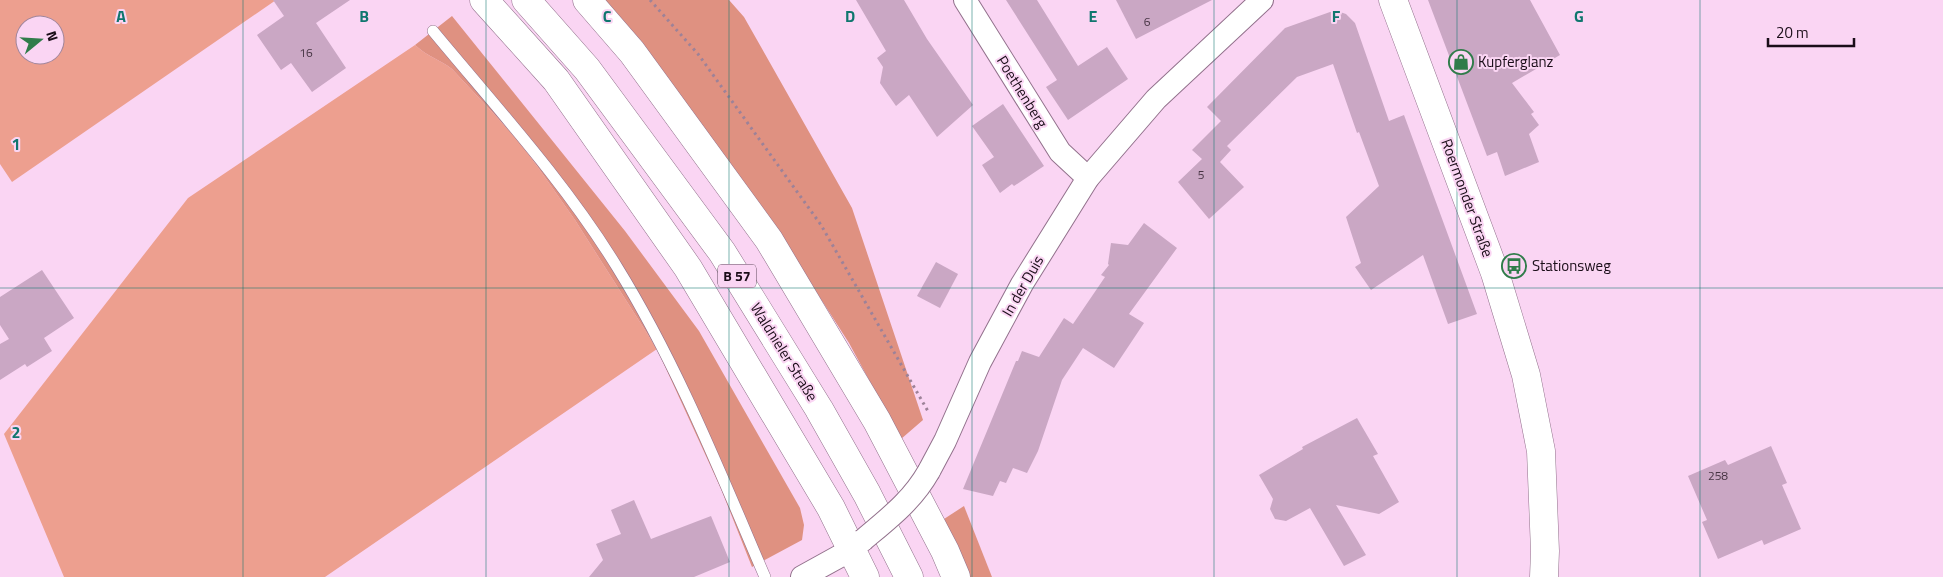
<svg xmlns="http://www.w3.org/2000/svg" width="1943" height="577" font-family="'Titillium Web',sans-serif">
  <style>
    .green { fill: #ed9f8f; fill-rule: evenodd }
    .forest { fill: #df9181 }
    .building { fill: #caa7c4 }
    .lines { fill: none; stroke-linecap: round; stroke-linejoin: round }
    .lane-casing { stroke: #92718c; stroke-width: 12 }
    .street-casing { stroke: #92718c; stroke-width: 24 }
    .secondary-casing { stroke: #92718c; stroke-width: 29 }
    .highway-casing { stroke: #92718c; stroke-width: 29 }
    .path { stroke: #9d8298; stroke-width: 3; stroke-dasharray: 2.5 4; stroke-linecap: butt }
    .lane { stroke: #fff; stroke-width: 11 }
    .street { stroke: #fff; stroke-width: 22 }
    .secondary { stroke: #fff; stroke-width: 28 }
    .highway { stroke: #fff; stroke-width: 28 }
    .street-bridge-casing { stroke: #92718c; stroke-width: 24; stroke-linecap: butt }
    .street-bridge { stroke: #fff; stroke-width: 22 }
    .grid { fill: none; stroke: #0f766e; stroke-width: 1; stroke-opacity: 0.55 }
    .labels { text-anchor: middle; stroke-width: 4; stroke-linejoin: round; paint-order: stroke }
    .number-label { font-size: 12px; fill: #463443 }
    .shield { fill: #fad5f3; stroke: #5d495a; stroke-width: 1 }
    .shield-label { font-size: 14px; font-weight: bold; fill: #1a0d18 }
    .poi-label { font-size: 15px; fill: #1a0d18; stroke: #fad5f3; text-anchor: start }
    .street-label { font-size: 15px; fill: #1a0d18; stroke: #fad5f3 }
    .grid-label { font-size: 16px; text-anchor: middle; font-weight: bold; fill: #0f766e; stroke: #fad5f3; stroke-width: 4; stroke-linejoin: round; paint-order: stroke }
  </style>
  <rect width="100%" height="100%" fill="#fad5f3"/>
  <g class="green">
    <path d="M0,0h276l-264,182 -12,-18zM25,25h30v30h-30z"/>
    <path d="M415,45c13,12 24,14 37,24l68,73 55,78 82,129 -332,228h-261l-60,-143 184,-236z"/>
  </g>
  <g class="forest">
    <polygon points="603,0 729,0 744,17 852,208 923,420 901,439 849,343 760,204"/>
    <path d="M452,16l173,215 74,100 101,177 4,17 -2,15 -50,27 -31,-78 -64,-140 -82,-129 -55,-78 -68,-73c-13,-10 -24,-12 -37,-24z"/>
    <polygon points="964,506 992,577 966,577 944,519"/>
  </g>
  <g class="building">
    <polygon points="273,0 350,0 316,23 346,68 312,92 291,63 281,70 257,35 284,16"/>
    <polygon points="856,0 904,0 927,39 973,105 937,137 909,95 896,106 880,83 883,67 877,58 886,51"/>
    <polygon points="1006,0 1037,0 1078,66 1107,47 1128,79 1068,120 1046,87 1057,80"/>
    <polygon points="1116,0 1212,0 1136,39"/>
    <polygon points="1428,0 1530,0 1560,55 1512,83 1534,112 1531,114 1539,125 1529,134 1539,162 1505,176 1497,152 1487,156"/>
    <polygon points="1337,11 1346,14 1355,23 1389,121 1404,115 1477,314 1448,324 1423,255 1371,290 1355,267 1361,263 1346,217 1379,186 1359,132 1357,133 1333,64 1297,77 1227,146 1231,150 1220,162 1244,187 1209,219 1178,182 1202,159 1192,150 1221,121 1207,107 1285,28 1330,12"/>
    <polygon points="1003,104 1044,166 1014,186 1012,184 1000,193 982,165 994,157 972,126"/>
    <polygon points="1144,223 1177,248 1129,314 1144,323 1114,368 1083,348 1062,380 1038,451 1027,473 1013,468 1006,483 1000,481 993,496 963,489 1016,361 1018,361 1022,351 1039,357 1064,318 1073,324 1105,277 1101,275 1109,265 1108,264 1111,243 1128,245"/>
    <polygon points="936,262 958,274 940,308 917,296"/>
    <polygon points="42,270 74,318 44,338 52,351 27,367 25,364 0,380 0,344 9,339 0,325 0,297"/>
    <polygon points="1357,418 1378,454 1373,456 1399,502 1379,514 1336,505 1366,555 1344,566 1310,508 1286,521 1275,519 1270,509 1273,499 1259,475 1303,449 1302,447"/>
    <polygon points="1771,446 1787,483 1782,485 1801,529 1764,545 1762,540 1718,559 1702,522 1707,520 1688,476 1725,460 1728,465"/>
    <polygon points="634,500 651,539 711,516 730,562 694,577 589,577 603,560 596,544 621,534 611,510"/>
  </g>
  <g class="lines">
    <defs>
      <path id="lane" d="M433,31c63,76 132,151 184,236 60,97 103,205 148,310"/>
      <g id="street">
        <polyline points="965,0 1060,152 1088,178"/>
        <polyline points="929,471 945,441 980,362 1022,284 1088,178 1156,99 1262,0"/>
        <polyline points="802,577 840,556 863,540"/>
      </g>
      <polyline id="secondary" points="1393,0 1495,273 1526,375 1541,451 1545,551 1544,577"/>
      <g id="highway">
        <polyline points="484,0 556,80 688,268 831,508 865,577"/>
        <polyline points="526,0 587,69 722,252 819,409 867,494 909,577"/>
        <polyline points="587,0 632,52 769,240 877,421 945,551 956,577"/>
      </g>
    </defs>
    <use href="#lane" class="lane-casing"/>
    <use href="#street" class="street-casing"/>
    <use href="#secondary" class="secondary-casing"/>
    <use href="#highway" class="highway-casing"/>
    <polyline class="path" points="650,0 698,54 821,225 929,413"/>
    <use href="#lane" class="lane"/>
    <use href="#street" class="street"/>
    <use href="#secondary" class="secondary"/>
    <use href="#highway" class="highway"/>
    <defs>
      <path id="street-bridge" d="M863,540c26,-22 49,-39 66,-69"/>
    </defs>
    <use href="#street-bridge" class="street-bridge-casing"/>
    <use href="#street-bridge" class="street-bridge"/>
  </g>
  <path class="grid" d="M243,0v577M486,0v577M729,0v577M972,0v577M1214,0v577M1457,0v577M1700,0v577M0,288h1943"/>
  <defs>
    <symbol id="shop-ring" viewBox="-11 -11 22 22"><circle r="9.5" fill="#fad5f3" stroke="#307c4a" stroke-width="1.5"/><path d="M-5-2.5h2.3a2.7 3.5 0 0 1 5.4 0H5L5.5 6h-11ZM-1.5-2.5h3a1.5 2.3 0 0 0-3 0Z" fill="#307c4a"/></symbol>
    <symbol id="bus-ring" viewBox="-11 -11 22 22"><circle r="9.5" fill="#fad5f3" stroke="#307c4a" stroke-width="1.5"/><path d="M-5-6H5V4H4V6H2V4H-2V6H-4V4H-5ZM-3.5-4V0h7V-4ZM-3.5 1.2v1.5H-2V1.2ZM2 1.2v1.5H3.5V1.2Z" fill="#307c4a"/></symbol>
  </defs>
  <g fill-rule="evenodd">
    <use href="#shop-ring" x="1447" y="48" width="28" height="28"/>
    <use href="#bus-ring" x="1500" y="252" width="28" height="28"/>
  </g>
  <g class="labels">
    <g class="number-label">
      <text x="1147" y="26">6</text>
      <text x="306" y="57">16</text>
      <text x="1201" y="179">5</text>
      <text x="1718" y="480">258</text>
    </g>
    <rect class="shield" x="718" y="264.5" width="38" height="23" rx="4"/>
    <g class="shield-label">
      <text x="737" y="281">B 57</text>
    </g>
    <g class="poi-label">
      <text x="1478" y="67">Kupferglanz</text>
      <text x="1532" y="271">Stationsweg</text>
    </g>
    <g class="street-label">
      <text transform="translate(1022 92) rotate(58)" y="5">Poethenberg</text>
      <text transform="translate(1467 198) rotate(70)" y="5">Roermonder Straße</text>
      <text transform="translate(1023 286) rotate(-60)" y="5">In der Duis</text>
      <text transform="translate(784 352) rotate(58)" y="5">Waldnieler Straße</text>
    </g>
  </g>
  <g class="grid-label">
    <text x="121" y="22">A</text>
    <text x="364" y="22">B</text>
    <text x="607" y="22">C</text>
    <text x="850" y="22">D</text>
    <text x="1093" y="22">E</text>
    <text x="1336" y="22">F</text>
    <text x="1579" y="22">G</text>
    <text x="16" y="150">1</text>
    <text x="16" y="438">2</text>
  </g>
  <g transform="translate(40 40) rotate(72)"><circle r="24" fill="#fad5f3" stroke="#a0859b"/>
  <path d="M0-4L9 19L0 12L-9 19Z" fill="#307c4a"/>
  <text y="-8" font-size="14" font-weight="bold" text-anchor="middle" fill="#1a0d18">N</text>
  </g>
  <path d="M1768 38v8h86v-8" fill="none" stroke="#1a0d18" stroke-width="2.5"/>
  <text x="1776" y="38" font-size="15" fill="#1a0d18" stroke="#fad5f3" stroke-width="4" paint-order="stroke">20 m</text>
</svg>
